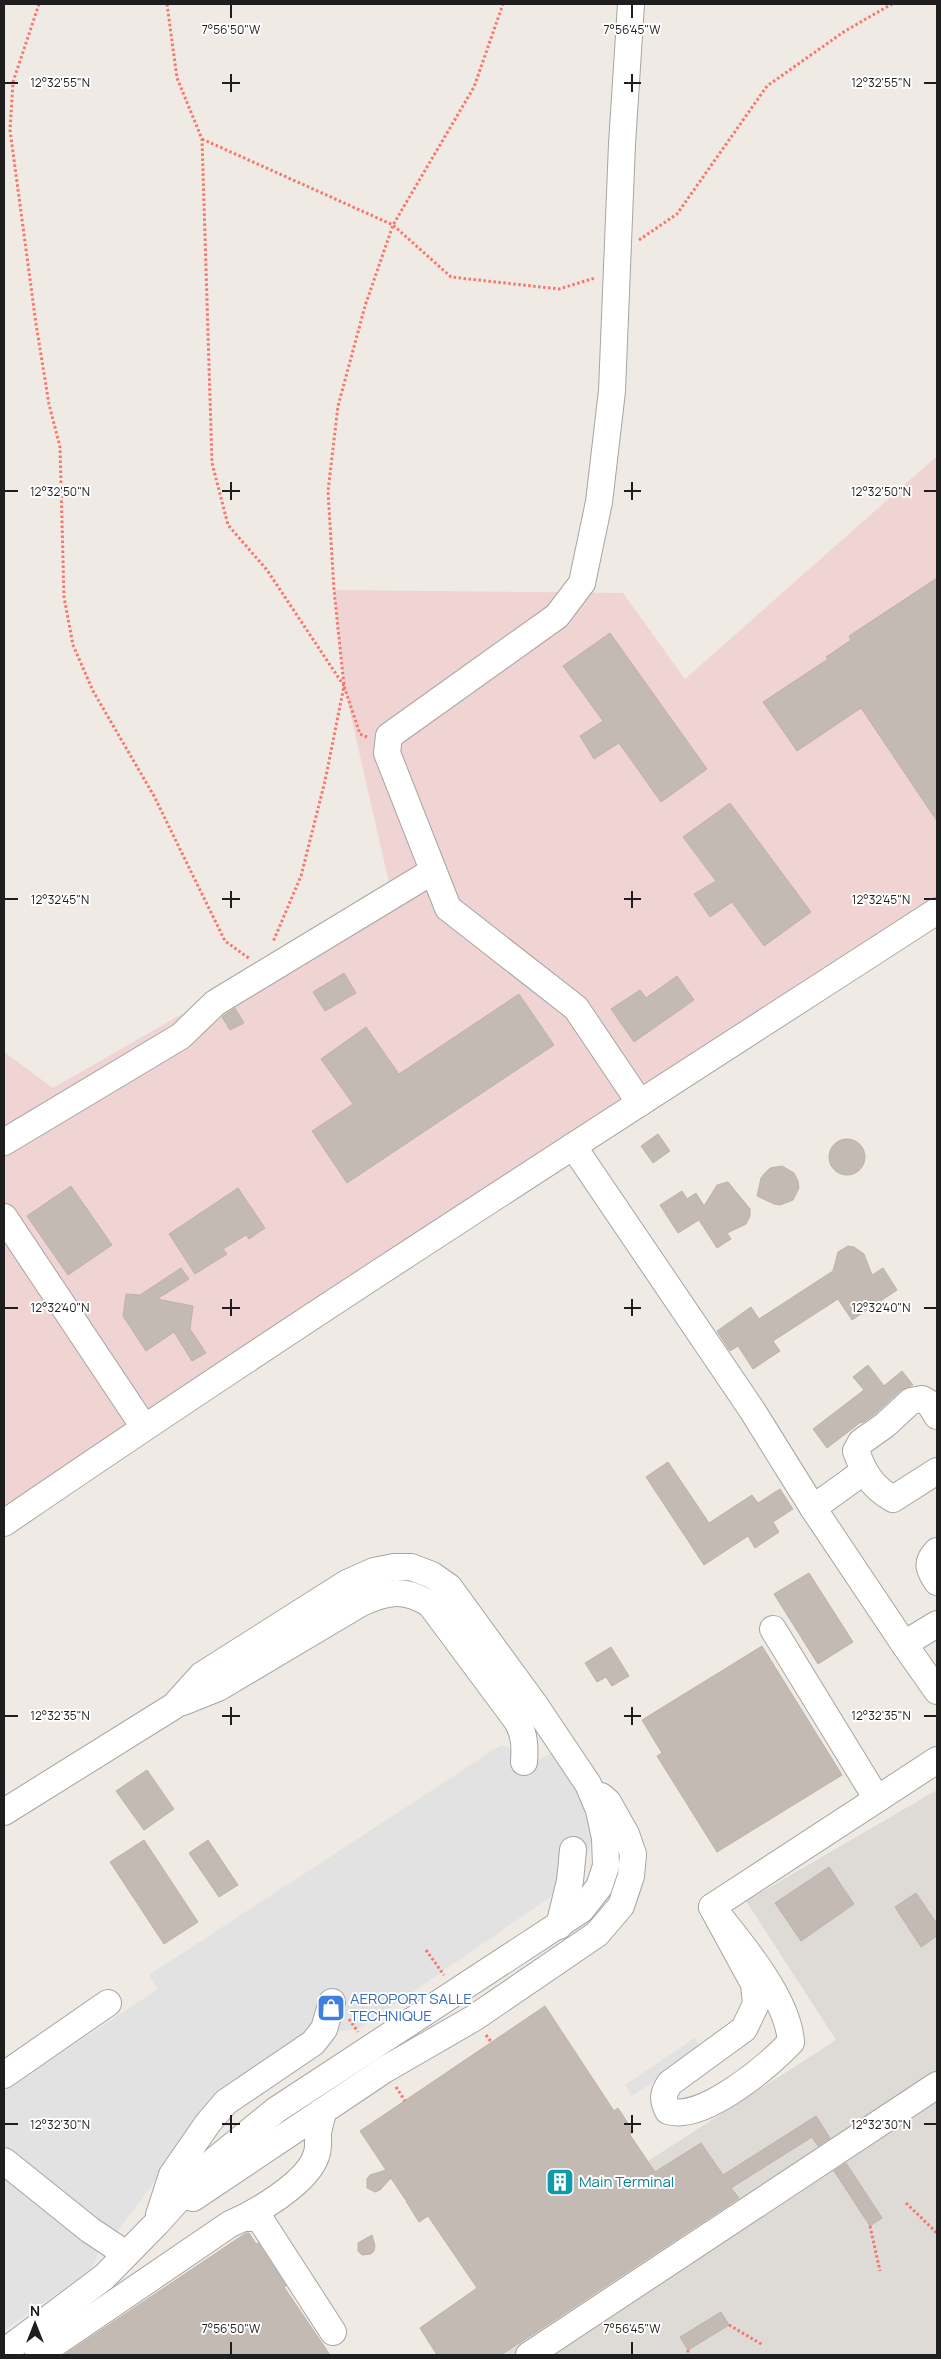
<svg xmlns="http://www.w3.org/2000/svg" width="941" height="2359" font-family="Manrope,sans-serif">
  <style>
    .commercial { fill: #f0d4d4 }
    .airport { fill: #dedbd6 }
    .parking { fill: #e2e2e2 }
    .building { fill: #c4bab4; stroke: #c0b1a7 }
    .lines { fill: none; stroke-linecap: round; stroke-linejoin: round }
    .minor-casing { stroke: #a5a5a5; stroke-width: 28 }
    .path { stroke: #f7766d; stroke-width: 3; stroke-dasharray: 2.5 2.5; stroke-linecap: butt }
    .minor { stroke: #fff; stroke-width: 26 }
    .ticks { fill: none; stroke: #1e1e1e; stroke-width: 2 }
    .labels { text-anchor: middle; stroke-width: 4; stroke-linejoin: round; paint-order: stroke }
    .shop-label { font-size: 15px; fill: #366cbe; stroke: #fff; text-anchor: start }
    .culture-label { font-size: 15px; fill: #0d838f; stroke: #fff; text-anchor: start }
    .ticks-label { font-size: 12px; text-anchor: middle; fill: #1e1e1e; stroke: #fff; stroke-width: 4; stroke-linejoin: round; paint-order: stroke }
  </style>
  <rect width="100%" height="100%" fill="#efebe4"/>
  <polygon class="commercial" points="937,456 937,913 4,1528 4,1052 53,1088 262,968 390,887 344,686 334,590 623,593 685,679"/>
  <polygon class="airport" points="937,1790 937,2355 437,2355 420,2328 477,2288 429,2216 419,2222 360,2131 545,2006 606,2099 599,2104 606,2115 618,2108 633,2131 630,2135 648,2161 836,2040 746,1901"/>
  <g class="parking">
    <polygon points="501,1745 540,1759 554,1752 585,1802 593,1834 581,1876 359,2029 308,2034 225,2088 116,2233 4,2145 4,2091 158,1989 149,1975"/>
    <polygon points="695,2038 703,2050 632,2096 625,2085"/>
    <polygon points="4,2173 98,2253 91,2270 4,2330"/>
  </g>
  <g class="building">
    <polygon points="937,578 937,821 861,708 797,751 763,702 828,659 826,657 851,640 849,636"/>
    <polygon points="610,633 707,769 661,802 619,743 594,759 580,736 603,721 563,666"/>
    <polygon points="730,803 811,912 764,946 732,902 710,917 694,894 716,881 683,837"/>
    <polygon points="344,973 356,993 325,1011 313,992"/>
    <polygon points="677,976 694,1000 634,1042 611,1009 640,990 646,998"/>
    <polygon points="519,994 554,1045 347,1183 312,1131 353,1104 321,1059 366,1027 399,1074"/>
    <polygon points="235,1008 244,1023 230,1030 222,1017"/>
    <polygon points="658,1134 670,1151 653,1163 641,1146"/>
    <circle cx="847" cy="1157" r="18"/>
    <polygon points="782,1166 794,1173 798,1181 799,1188 793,1200 780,1205 774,1204 757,1196 761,1178 765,1173 770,1168"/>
    <polygon points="728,1182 750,1209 750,1216 746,1224 727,1233 731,1239 717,1248 699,1220 678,1233 660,1205 682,1191 687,1199 696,1193 704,1206 717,1185"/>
    <polygon points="71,1186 112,1245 68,1275 27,1216"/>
    <polygon points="238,1188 265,1228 249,1239 246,1235 223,1249 227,1254 195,1274 169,1234"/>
    <polygon points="848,1246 854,1247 864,1254 872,1275 883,1268 897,1290 852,1320 838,1299 773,1341 780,1351 753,1369 738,1346 730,1351 717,1331 751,1307 759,1319 833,1271 838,1252"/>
    <polygon points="181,1268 189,1279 157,1299 193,1306 190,1329 206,1353 192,1361 174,1332 146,1351 123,1316 126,1294 140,1295"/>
    <polygon points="868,1365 884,1386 902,1371 913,1385 901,1390 876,1413 862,1423 861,1422 827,1448 813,1429 864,1390 853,1377"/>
    <polygon points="668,1462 709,1523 752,1495 758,1503 780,1489 793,1509 773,1522 779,1532 755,1548 748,1536 704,1565 646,1477"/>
    <polygon points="809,1573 853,1642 818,1664 774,1594"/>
    <polygon points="762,1646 842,1775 717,1852 657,1756 662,1753 642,1720"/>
    <polygon points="611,1647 629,1676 612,1686 606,1677 597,1682 585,1663"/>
    <polygon points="147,1770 174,1809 144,1830 116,1791"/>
    <polygon points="144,1840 198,1922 164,1944 110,1862"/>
    <polygon points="208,1840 238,1885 219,1897 189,1853"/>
    <polygon points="829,1867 854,1904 801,1941 775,1903"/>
    <polygon points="916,1893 937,1924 937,1936 921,1947 895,1907"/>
    <polygon points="545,2006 614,2111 618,2108 633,2131 630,2135 655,2172 701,2143 723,2175 816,2116 830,2138 818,2146 812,2137 731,2188 739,2198 501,2355 437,2355 420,2328 477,2288 428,2216 419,2222 406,2201 408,2200 405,2199 391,2178 380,2190 375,2192 367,2188 367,2179 370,2175 386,2170 360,2131"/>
    <polygon points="846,2163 882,2218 870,2226 834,2171"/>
    <polygon points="246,2233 249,2233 256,2244 258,2243 286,2286 284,2287 330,2355 64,2355"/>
    <polygon points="372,2235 375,2246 374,2251 371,2254 362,2255 358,2251 358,2243"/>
    <polygon points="721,2312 729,2325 688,2350 680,2337"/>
  </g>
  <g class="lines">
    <defs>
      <g id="minor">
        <polyline points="631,4 622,144 612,391 599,502 582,583 557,616 389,736 387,753 448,908 576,1008 640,1103"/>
        <polyline points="4,1142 181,1036 215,1003 433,871"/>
        <polyline points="573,1146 752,1410 813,1508 904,1644 937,1691"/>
        <polyline points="4,1217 144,1427"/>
        <path d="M937,1416l-8,-13 -7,-4 -11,2 -26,24 -24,17 -5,9c8,22 16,36 37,48l44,-28"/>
        <polyline points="813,1508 863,1472"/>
        <path d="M4,1523c307,-210 621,-410 933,-612"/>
        <path d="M937,1551c-12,12 -8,18 0,31"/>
        <polyline points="773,1629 877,1799"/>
        <polyline points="904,1644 937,1624"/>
        <path d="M183,1702l35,-14 143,-85c27,-12 43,-15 69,1l87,117c8,14 8,26 7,41"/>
        <polyline points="4,1812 174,1706 202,1675 347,1583 374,1571 394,1567 411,1567 432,1575 449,1587 535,1705 588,1784 599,1810 605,1838 606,1866 599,1887 581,1910 276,2110 210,2164 157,2223 104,2277 4,2352"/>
        <path d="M712,1907c28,35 76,91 79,135 -23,24 -88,80 -123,69 -6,-12 -5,-18 2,-28l74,-54 12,-25 -2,-20z"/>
        <polyline points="712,1907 937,1760"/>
        <polyline points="559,1926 570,1881 573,1850"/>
        <polyline points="4,2075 108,2003"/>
        <polyline points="4,2161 90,2230 126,2254"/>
        <polyline points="193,2198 384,2070 474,2018 597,1934 621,1906 631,1876 633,1854 626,1834 608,1802 601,1796"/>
        <polyline points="159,2215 172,2175 208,2123 226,2102 313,2043 324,2029 332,2002"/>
        <polyline points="244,2218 258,2218 262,2222 333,2332"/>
        <path d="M38,2355l192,-131c26,-11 77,-41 86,-68 3,-7 2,-16 2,-23 1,-7 4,-15 5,-22"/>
        <polyline points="529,2355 937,2085"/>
      </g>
    </defs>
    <use href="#minor" class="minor-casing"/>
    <g class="path">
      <polyline points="39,4 13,82 10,130 36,324 49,404 60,447 64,597 73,645 93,691 154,796 225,941 250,959"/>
      <polyline points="167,4 177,78 202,139 212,463 228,525 267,570 344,686 325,781 301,876 273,942"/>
      <polyline points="202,139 393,225 451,277 559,289 595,278"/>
      <polyline points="639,240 677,214 767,86 845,31 892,4"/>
      <polyline points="367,737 360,734 344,686 334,590 328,491 338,406 365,306 393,225 474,87 503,4"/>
      <polyline points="426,1950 444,1975"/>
      <polyline points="349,2019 358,2032"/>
      <polyline points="486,2035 492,2043"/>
      <polyline points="396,2087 405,2101"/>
      <polyline points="906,2203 937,2233"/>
      <polyline points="870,2226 880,2271"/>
      <polyline points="729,2325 763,2345"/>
      <polyline points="688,2350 688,2355"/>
    </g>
    <use href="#minor" class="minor"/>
  </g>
  <path class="ticks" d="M231,5v13M632,5v13M231,74v18M632,74v18M5,83h13M222,83h18M624,83h17M924,83h12M231,482v18M632,482v18M5,491h13M222,491h18M624,491h17M924,491h12M231,891v17M632,891v17M5,899h13M222,899h18M624,899h17M924,899h12M231,1299v17M632,1299v17M5,1308h13M222,1308h18M624,1308h17M924,1308h12M231,1707v18M632,1707v18M5,1716h13M222,1716h18M624,1716h17M924,1716h12M231,2115v18M632,2115v18M5,2124h13M222,2124h18M624,2124h17M924,2124h12M231,2342v12M632,2342v12"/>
  <defs>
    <symbol id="shop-square" viewBox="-11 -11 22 22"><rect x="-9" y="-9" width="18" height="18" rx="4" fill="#3f7fe0" stroke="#fff"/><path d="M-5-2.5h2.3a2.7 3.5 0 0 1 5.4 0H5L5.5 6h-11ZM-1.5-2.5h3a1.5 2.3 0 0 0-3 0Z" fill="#fff"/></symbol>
    <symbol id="building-square" viewBox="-11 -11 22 22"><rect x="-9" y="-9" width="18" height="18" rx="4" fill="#0f9aa8" stroke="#fff"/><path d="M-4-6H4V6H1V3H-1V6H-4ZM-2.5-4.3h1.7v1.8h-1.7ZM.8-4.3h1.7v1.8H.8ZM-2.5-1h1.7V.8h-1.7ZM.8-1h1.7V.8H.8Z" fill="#fff"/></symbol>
  </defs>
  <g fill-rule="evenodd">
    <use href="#shop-square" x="315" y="1992" width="32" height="32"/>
    <use href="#building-square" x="544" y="2166" width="32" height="32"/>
  </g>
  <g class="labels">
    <g class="shop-label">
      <text x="350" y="2004">AEROPORT SALLE<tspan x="350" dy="17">TECHNIQUE</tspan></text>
    </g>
    <g class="culture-label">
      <text x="579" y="2187">Main Terminal</text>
    </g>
  </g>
  <g class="ticks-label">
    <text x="231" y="34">7°56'50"W</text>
    <text x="632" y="34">7°56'45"W</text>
    <text x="60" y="87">12°32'55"N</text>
    <text x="881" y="87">12°32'55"N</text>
    <text x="60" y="496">12°32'50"N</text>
    <text x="881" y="496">12°32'50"N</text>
    <text x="60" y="904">12°32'45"N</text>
    <text x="881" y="904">12°32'45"N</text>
    <text x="60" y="1312">12°32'40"N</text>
    <text x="881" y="1312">12°32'40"N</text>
    <text x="60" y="1720">12°32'35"N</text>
    <text x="881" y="1720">12°32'35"N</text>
    <text x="60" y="2129">12°32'30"N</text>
    <text x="881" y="2129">12°32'30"N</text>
    <text x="231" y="2333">7°56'50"W</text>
    <text x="632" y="2333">7°56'45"W</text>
  </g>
  <rect width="941" height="2359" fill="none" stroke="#1e1e1e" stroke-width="10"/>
  <g transform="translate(35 2324)" stroke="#ffffff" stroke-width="4" paint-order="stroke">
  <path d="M0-4L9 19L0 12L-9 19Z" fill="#1e1e1e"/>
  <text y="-8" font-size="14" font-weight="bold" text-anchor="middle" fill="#1e1e1e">N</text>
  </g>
</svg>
